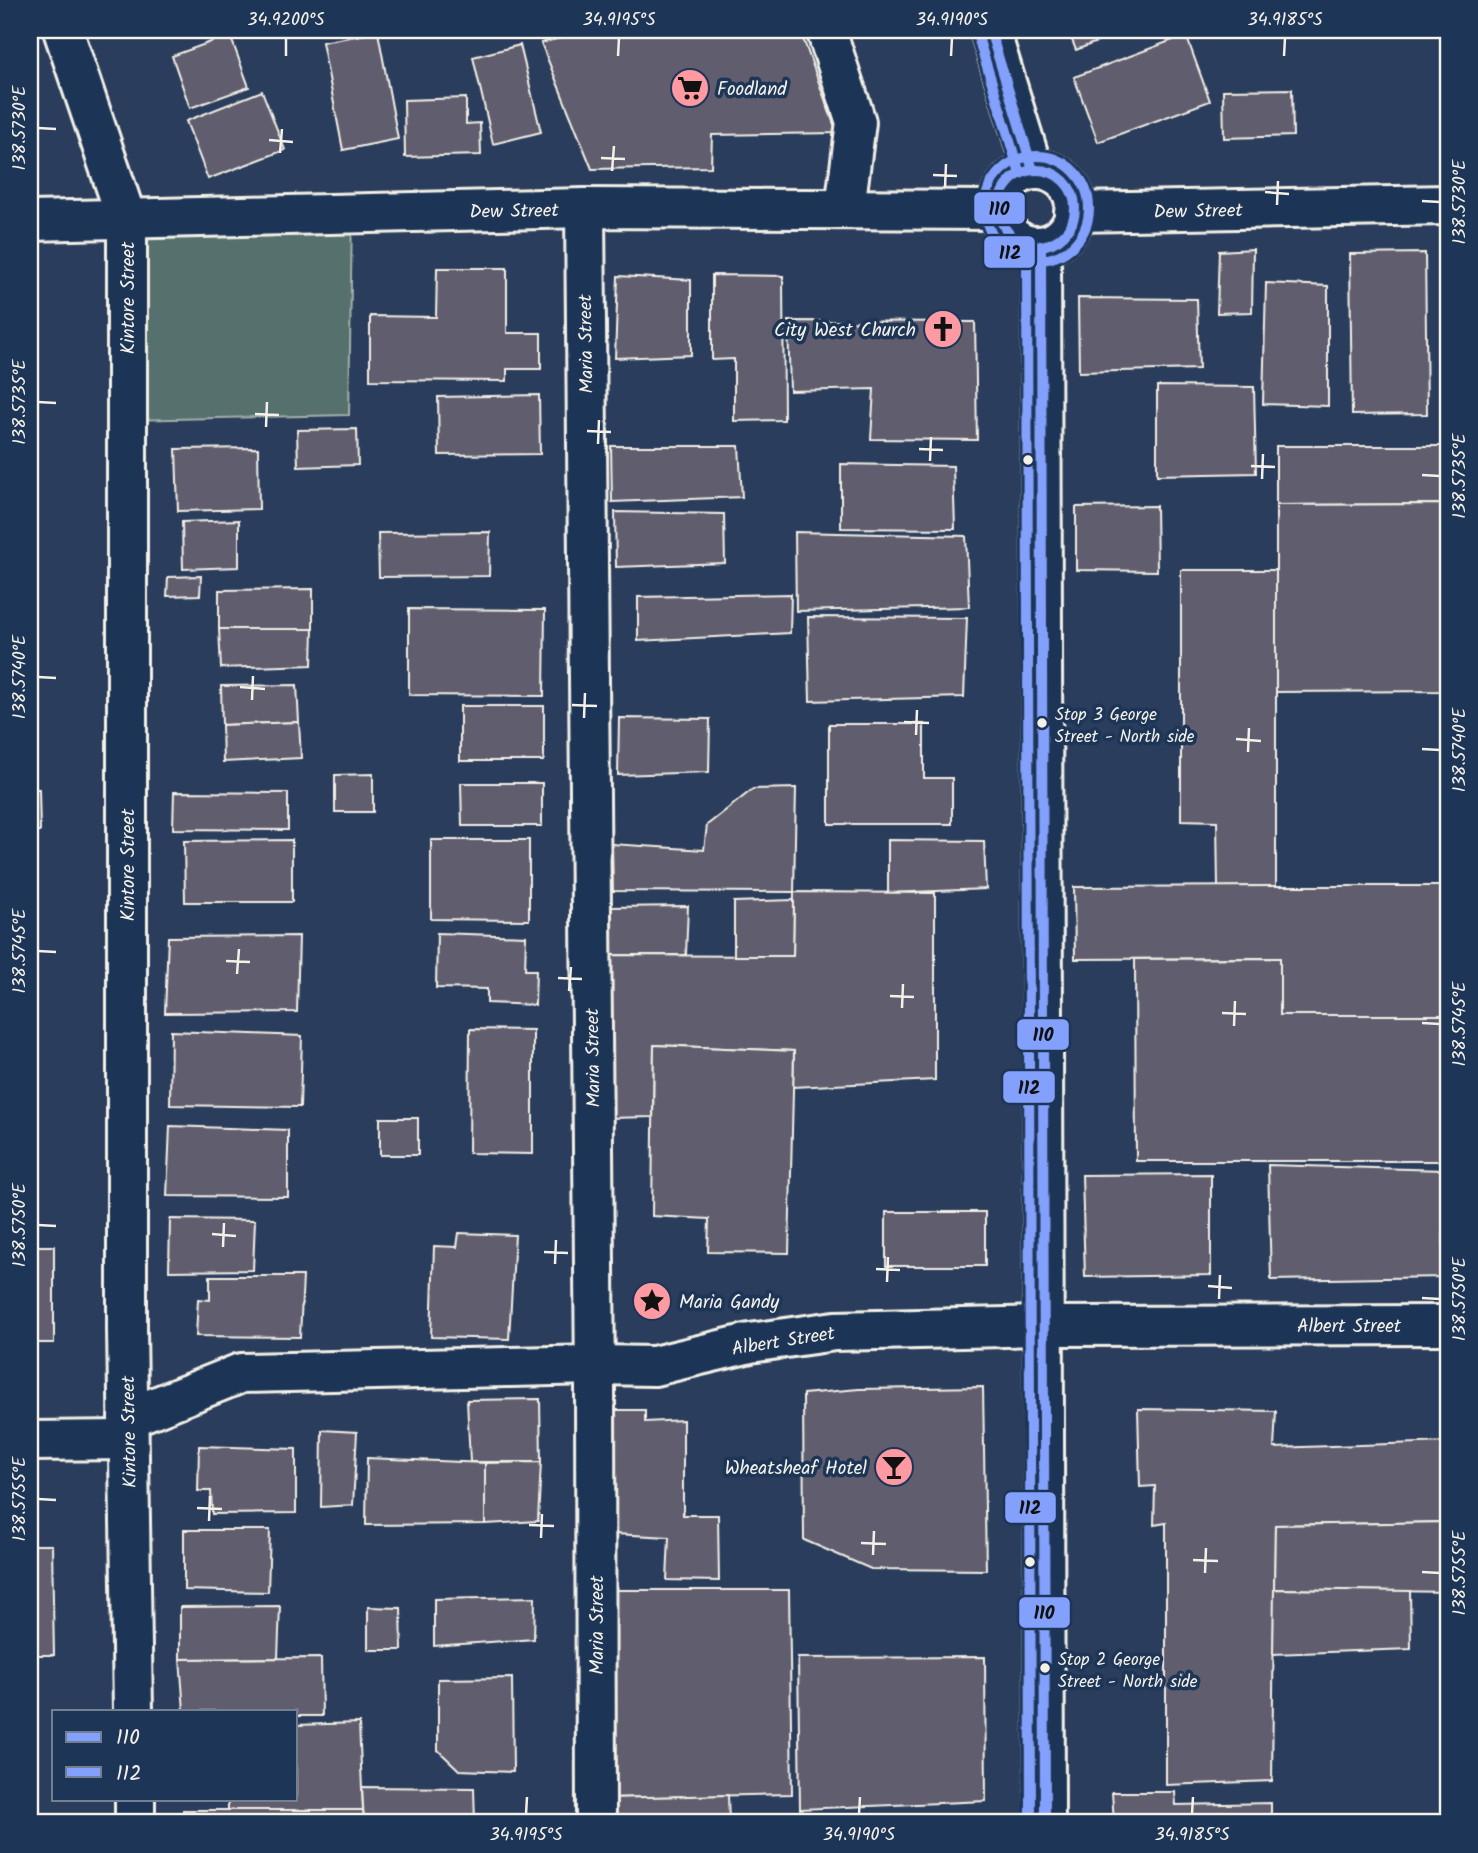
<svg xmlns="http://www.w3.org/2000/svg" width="1478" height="1853" font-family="Kalam,sans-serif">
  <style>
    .green { fill: #55706d; stroke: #a4b0aa; stroke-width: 2 }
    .building { fill: #615d6e; stroke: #f4f1e8; stroke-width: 2 }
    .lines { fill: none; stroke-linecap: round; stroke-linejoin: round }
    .minor-casing { stroke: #f4f1e8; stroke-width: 44 }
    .minor { stroke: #1d3557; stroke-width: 38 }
    .bus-1-casing { stroke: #1d3557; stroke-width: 16 }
    .bus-2-casing { stroke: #1d3557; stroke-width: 16 }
    .bus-1 { stroke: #83a1fc; stroke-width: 10 }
    .bus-2 { stroke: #83a1fc; stroke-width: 10 }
    .ticks { fill: none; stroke: #f4f1e8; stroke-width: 2.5 }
    .bus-dot { fill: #f4f1e8; stroke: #1d3557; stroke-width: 2.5 }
    .labels { text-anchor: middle; stroke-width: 7; stroke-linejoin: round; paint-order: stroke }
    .bus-label { font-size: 17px; fill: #f4f1e8; stroke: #1d3557; text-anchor: start }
    .poi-label { font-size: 19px; fill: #f4f1e8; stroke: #1d3557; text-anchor: start }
    .street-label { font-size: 19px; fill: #f4f1e8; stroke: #1d3557 }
    .line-badge { stroke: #1d3557; stroke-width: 2.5 }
    .pale-badge-label { font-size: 19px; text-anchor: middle; font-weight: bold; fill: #111 }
    .neatline { fill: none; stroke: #f4f1e8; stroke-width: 2.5 }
    .ticks-label { font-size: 18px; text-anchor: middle; fill: #f4f1e8 }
  </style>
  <rect width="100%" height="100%" fill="#2b3d5c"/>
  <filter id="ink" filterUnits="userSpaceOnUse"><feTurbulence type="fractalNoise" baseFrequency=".0143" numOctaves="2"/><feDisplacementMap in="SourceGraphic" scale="14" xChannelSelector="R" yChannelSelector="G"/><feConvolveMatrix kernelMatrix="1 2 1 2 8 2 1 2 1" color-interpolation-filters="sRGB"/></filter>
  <g filter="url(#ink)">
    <polygon class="green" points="352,214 349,415 127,420 127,220"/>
    <g class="building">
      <polygon points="561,30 800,30 837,133 712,135 711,167 592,169 541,43 564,37"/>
      <polygon points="1068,30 1128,30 1076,50"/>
      <polygon points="1335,30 1354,30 1337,36"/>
      <polygon points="378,32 398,139 343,150 322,42"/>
      <polygon points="230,35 249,87 190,108 172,56"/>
      <polygon points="1186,35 1210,101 1098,142 1074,77"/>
      <polygon points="520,45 541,132 493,144 473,57"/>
      <polygon points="1292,89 1293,136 1224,138 1223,90"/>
      <polygon points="262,91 285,150 208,179 186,121"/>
      <polygon points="466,98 466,124 480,123 481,155 405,157 404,100"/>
      <polygon points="1253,249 1252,312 1217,313 1219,251"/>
      <polygon points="1425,253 1427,414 1352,415 1350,254"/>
      <polygon points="437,268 507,268 507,333 541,333 541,369 507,369 507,381 370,380 370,316 436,317"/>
      <polygon points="712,275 783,276 784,420 734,421 734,359 712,360"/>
      <polygon points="618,276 691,280 691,355 615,358"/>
      <polygon points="1266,283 1328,286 1328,406 1263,404"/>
      <polygon points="1078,298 1197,299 1199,369 1079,372"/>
      <polygon points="788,321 975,322 977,440 871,439 874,389 790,391"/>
      <polygon points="1157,386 1254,387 1256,473 1157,475"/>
      <polygon points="539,395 540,454 439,455 438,397"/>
      <polygon points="357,429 358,465 298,467 297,430"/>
      <polygon points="611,446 739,446 742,497 612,502"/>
      <polygon points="1276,446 1448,446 1448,504 1276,505"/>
      <polygon points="258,448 259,509 178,511 176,449"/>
      <polygon points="841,464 953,466 955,529 841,528"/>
      <polygon points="1448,504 1448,691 1276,692 1276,505"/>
      <polygon points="1156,506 1157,571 1076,570 1076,507"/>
      <polygon points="615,512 724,514 725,563 616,567"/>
      <polygon points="239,520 239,567 183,569 182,522"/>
      <polygon points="490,532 489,576 379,577 378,533"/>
      <polygon points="795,532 966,536 969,607 796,611"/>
      <polygon points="1181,570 1276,570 1276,886 1218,887 1217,821 1181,820"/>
      <polygon points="201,576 200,595 167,596 168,577"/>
      <polygon points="313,589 313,629 219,629 219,590"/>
      <polygon points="791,594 790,633 638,641 638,597"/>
      <polygon points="409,609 545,610 544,696 409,695"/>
      <polygon points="808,617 967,618 964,697 810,701"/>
      <polygon points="219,629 313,629 312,665 221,668"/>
      <rect x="30" y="682" width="2" height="75"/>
      <polygon points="297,685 299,722 222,725 221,686"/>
      <rect x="460" y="706" width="84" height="55"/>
      <polygon points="619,718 710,719 709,772 618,775"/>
      <polygon points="299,722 301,758 223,762 222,725"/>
      <polygon points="829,724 924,724 924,778 952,778 952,824 829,824"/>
      <polygon points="373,774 373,812 335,812 335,775"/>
      <polygon points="461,783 542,783 542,826 462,826"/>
      <polygon points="796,788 794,892 613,891 612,844 704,850 707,825 753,789"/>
      <polygon points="30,789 39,789 40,831 30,831"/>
      <polygon points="174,792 288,793 288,830 173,829"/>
      <polygon points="292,840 292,902 185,902 184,841"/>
      <polygon points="431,840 529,840 529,920 431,919"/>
      <polygon points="888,840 984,841 986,889 888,893"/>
      <polygon points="1276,886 1448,886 1448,1015 1280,1015 1280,958 1075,959 1074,887"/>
      <polygon points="794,892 935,893 935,1080 793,1087 794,1051 654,1045 653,1117 607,1118 609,955 793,956"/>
      <polygon points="794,900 793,956 734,956 734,902"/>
      <polygon points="688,906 686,955 609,955 607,907"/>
      <polygon points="437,933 526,936 525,970 536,970 535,1005 487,1003 487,989 436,988"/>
      <rect x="30" y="936" width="2" height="68"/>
      <polygon points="299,936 297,1012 165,1013 168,937"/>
      <polygon points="1280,958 1280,1015 1448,1015 1448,1161 1136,1161 1135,959"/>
      <polygon points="470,1029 533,1030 533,1154 469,1153"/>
      <polygon points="171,1031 302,1036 300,1107 170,1105"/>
      <rect x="30" y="1032" width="2" height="68"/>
      <polygon points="654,1045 794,1051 789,1253 708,1252 709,1219 652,1216"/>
      <rect x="380" y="1118" width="38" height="37"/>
      <polygon points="170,1126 288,1130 288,1197 167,1196"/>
      <polygon points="1268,1165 1444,1170 1443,1277 1271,1280"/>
      <polygon points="1211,1174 1211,1275 1085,1277 1082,1175"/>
      <rect x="886" y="1212" width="99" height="54"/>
      <polygon points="170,1219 255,1220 253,1270 169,1271"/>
      <polygon points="459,1233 515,1235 509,1339 431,1337 434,1246 457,1247"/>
      <rect x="30" y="1246" width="24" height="97"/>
      <polygon points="210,1276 303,1276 300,1337 196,1336 198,1299 210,1300"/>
      <polygon points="983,1387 986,1570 871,1569 804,1540 803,1394 859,1389"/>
      <polygon points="540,1399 541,1462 470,1462 467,1400"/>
      <polygon points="1138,1409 1276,1411 1274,1448 1448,1442 1448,1522 1275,1525 1272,1781 1166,1785 1166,1523 1154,1525 1155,1486 1140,1487"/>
      <polygon points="614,1410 645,1410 645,1422 683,1420 683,1515 718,1515 719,1581 667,1580 669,1537 615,1534"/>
      <polygon points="322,1430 357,1432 353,1505 321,1507"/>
      <polygon points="199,1446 296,1449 296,1513 212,1514 211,1491 198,1491"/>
      <polygon points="367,1458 485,1463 485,1524 366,1525"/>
      <polygon points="541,1462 538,1521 485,1524 485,1463"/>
      <polygon points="1448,1522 1448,1592 1274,1589 1275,1525"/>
      <polygon points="184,1530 270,1530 268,1592 184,1590"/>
      <polygon points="30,1545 52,1545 54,1655 30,1655"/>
      <polygon points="1274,1589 1410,1591 1411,1649 1273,1654"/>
      <polygon points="609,1590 789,1590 792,1794 609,1798"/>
      <polygon points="535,1597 534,1639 434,1646 434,1599"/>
      <polygon points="280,1606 278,1658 180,1659 180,1607"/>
      <polygon points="368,1607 401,1608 402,1650 368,1650"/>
      <polygon points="985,1657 986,1801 800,1809 798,1658"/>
      <polygon points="321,1658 322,1716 296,1716 296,1711 184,1711 180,1659"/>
      <polygon points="512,1678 513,1772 459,1770 438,1750 438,1679"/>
      <polygon points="359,1723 363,1810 228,1810 228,1799 296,1799 296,1725"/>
      <polygon points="362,1787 474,1788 475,1823 364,1823"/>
      <polygon points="1112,1792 1175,1792 1176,1805 1271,1803 1271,1823 1114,1823"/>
      <polygon points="728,1795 729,1823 609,1823 609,1798"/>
      <polygon points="183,1810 363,1810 364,1823 183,1823"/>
    </g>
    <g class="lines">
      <defs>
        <g id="minor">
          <polyline points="63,30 127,220 127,1329 133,1711"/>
          <polyline points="826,30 856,122 845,208"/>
          <polyline points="990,30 1033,170"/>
          <circle cx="1037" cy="208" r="38"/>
          <polyline points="585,208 595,1384 596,1823"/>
          <polyline points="1074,212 1448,205"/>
          <polyline points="30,221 585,208 999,210"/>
          <polyline points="1041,246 1045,1823"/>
          <polyline points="128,1418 241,1373 595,1365 654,1366 750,1343 835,1331 1042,1326 1448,1325"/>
          <polyline points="30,1441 128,1440"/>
          <polyline points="135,1799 135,1823"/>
        </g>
      </defs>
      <use href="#minor" class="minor-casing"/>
      <use href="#minor" class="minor"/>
      <defs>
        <g id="bus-1">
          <polyline points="990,30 1033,170"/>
          <circle cx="1037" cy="208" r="38"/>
          <polyline points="1041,246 1045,1823"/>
        </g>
        <g id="bus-2">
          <polyline points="977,34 1020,174"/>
          <circle cx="1037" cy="208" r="52"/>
          <polyline points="1027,246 1031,1823"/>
        </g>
      </defs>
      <use href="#bus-1" class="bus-1-casing"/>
      <use href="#bus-2" class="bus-2-casing"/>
      <use href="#bus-1" class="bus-1"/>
      <use href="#bus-2" class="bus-2"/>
    </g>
  </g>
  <path class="ticks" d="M286,56v-18M618,56l1,-18M951,56l1,-18M1284,56l1,-18M38,128l18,1M269,140l24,2M280,153l2,-24M601,158l24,1M612,171l2,-25M933,175l24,1M945,188l1,-24M1265,192l24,2M1422,201l18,1M1277,205l1,-24M38,402l18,1M255,414l24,1M266,427l1,-25M587,431l24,1M598,444l1,-24M919,449l24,1M930,461l1,-24M1251,466l24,1M1422,475l18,1M1262,479l1,-25M38,677l18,1M240,687l25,2M252,700l1,-24M572,705l25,1M584,718l1,-25M904,722l25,1M916,735l1,-25M1236,739l25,2M1422,749l18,1M1248,752l1,-24M38,951l18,1M226,961l24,1M237,974l2,-25M558,978l24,1M569,991l2,-24M890,996l24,1M902,1008l1,-24M1222,1013l24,1M1422,1023l18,1M1234,1026l1,-25M38,1225l18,1M212,1234l24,2M223,1247l1,-24M544,1252l24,1M555,1264l1,-24M876,1269l24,1M887,1282l1,-25M1208,1286l24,2M1422,1298l18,1M1219,1299l1,-24M38,1499l18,1M197,1508l25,1M209,1521l1,-25M529,1525l25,1M541,1538l1,-24M861,1543l25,1M873,1555l1,-24M1193,1560l25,1M1422,1572l18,1M1205,1573l1,-25M526,1814l1,-17M859,1814l1,-17M1192,1814l1,-17"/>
  <defs>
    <symbol id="supermarket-disc" viewBox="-11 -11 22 22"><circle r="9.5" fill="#ff9aa2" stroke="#1d3557"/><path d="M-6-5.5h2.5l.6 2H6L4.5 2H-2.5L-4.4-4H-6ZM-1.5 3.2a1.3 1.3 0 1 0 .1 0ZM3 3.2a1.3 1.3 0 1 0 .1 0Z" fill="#111"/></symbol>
    <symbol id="church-disc" viewBox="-11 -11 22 22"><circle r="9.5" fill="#ff9aa2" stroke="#1d3557"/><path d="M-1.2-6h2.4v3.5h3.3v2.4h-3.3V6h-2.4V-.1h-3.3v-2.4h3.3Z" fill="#111"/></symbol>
    <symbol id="sight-disc" viewBox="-11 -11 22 22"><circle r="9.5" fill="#ff9aa2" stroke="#1d3557"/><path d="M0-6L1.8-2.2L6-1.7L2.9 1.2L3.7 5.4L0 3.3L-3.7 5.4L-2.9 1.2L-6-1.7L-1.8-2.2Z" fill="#111"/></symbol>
    <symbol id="bar-disc" viewBox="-11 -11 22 22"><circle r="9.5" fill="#ff9aa2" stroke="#1d3557"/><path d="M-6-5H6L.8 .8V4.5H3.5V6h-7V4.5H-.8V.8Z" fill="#111"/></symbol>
  </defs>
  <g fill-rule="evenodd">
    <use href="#supermarket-disc" x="668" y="66" width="44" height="44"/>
    <use href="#church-disc" x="921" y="307" width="44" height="44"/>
    <use href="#sight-disc" x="630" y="1279" width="44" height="44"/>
    <use href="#bar-disc" x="872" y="1445" width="44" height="44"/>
  </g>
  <g class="bus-dot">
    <circle cx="1028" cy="460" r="6"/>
    <circle cx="1042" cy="723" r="6"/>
    <circle cx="1030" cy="1562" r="6"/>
    <circle cx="1045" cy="1668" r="6"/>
  </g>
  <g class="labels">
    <g class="bus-label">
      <text x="1055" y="720">Stop 3 George<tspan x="1055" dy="22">Street - North side</tspan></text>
      <text x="1058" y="1665">Stop 2 George<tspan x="1058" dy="22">Street - North side</tspan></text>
    </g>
    <g class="poi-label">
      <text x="717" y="95">Foodland</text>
      <text x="916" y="336" text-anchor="end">City West Church</text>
      <text x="679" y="1308">Maria Gandy</text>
      <text x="867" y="1474" text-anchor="end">Wheatsheaf Hotel</text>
    </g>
    <g class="street-label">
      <text transform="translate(514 210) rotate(-1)" y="7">Dew Street</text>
      <text transform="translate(1198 210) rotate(-1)" y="7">Dew Street</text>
      <text transform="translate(127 298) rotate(-90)" y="7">Kintore Street</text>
      <text transform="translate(585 344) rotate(-91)" y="7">Maria Street</text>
      <text transform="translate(127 865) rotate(-90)" y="7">Kintore Street</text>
      <text transform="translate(592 1058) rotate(-91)" y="7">Maria Street</text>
      <text x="1349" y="1332">Albert Street</text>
      <text transform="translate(783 1340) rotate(-9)" y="7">Albert Street</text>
      <text transform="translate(128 1432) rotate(-91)" y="7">Kintore Street</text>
      <text transform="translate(596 1625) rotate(-90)" y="7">Maria Street</text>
    </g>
  </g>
  <g class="line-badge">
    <rect x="973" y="191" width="53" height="34" rx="7" fill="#83a1fc"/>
    <rect x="983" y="235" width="53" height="34" rx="7" fill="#83a1fc"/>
    <rect x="1016" y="1018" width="54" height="33" rx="7" fill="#83a1fc"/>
    <rect x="1002" y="1070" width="54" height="34" rx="7" fill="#83a1fc"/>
    <rect x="1004" y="1491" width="53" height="33" rx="7" fill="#83a1fc"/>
    <rect x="1018" y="1596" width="53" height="33" rx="7" fill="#83a1fc"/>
  </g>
  <g class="pale-badge-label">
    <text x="999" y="215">110</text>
    <text x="1010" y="259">112</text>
    <text x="1043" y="1041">110</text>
    <text x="1029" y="1094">112</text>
    <text x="1030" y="1514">112</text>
    <text x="1044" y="1619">110</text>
  </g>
  <rect width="1478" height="1853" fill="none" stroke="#1d3557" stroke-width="77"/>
  <rect x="52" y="1710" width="245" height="91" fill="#1d3557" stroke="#738091" stroke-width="2"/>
  <rect x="66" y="1732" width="35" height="10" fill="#83a1fc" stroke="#738091" stroke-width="2"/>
  <text x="116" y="1744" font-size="21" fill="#f4f1e8">110</text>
  <rect x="66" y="1767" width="35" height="10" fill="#83a1fc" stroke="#738091" stroke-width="2"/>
  <text x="116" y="1780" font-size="21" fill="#f4f1e8">112</text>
  <rect x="38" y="38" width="1402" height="1776" class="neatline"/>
  <g class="ticks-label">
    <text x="286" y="25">34.9200°S</text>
    <text x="619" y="25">34.9195°S</text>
    <text x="952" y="25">34.9190°S</text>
    <text x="1285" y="25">34.9185°S</text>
    <text transform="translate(19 128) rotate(-90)" y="6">138.5730°E</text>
    <text transform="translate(1459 202) rotate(-90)" y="6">138.5730°E</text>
    <text transform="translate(19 402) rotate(-90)" y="6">138.5735°E</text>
    <text transform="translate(1459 476) rotate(-90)" y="6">138.5735°E</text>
    <text transform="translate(19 677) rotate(-90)" y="6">138.5740°E</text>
    <text transform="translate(1459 750) rotate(-90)" y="6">138.5740°E</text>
    <text transform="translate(19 951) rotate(-90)" y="6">138.5745°E</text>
    <text transform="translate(1459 1024) rotate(-90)" y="6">138.5745°E</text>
    <text transform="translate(19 1225) rotate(-90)" y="6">138.5750°E</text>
    <text transform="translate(1459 1299) rotate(-90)" y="6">138.5750°E</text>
    <text transform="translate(19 1499) rotate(-90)" y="6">138.5755°E</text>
    <text transform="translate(1459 1573) rotate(-90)" y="6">138.5755°E</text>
    <text x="526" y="1840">34.9195°S</text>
    <text x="859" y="1840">34.9190°S</text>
    <text x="1192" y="1840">34.9185°S</text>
  </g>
</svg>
